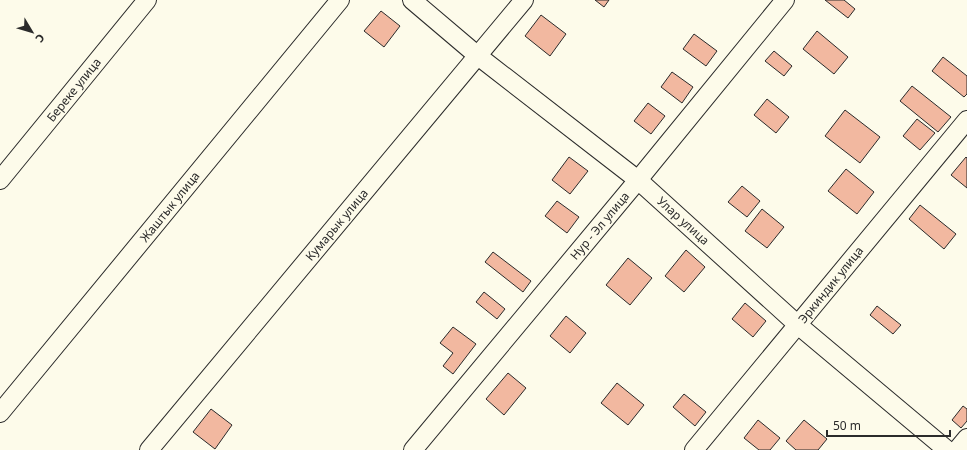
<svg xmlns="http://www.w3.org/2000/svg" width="967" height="450" font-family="'Noto Sans',sans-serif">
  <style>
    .building { fill: #f2b8a0; stroke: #2b2b2b }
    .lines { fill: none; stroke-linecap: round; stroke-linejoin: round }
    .minor-casing { stroke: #2b2b2b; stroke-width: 20 }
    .minor { stroke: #fdfbea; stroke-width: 18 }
    .labels { text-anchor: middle; stroke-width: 3; stroke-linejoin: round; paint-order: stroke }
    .street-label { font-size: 12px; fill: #2b2b2b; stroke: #fdfbea }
  </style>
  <rect width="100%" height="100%" fill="#fdfbea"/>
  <g class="building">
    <polygon points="595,0 609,0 604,7"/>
    <polygon points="825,0 844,0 855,9 848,18"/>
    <polygon points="381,11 400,26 384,47 364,31"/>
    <polygon points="541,15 566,34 550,56 525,36"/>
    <polygon points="817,31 848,57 834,74 803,49"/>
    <polygon points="694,34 717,51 706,66 683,49"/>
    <polygon points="774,51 792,66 784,76 765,61"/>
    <polygon points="943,57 967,76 967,94 964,97 932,71"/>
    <polygon points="672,72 693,87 682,103 661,87"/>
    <polygon points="912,86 951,117 938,132 900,101"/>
    <polygon points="767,99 789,117 776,133 754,115"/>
    <polygon points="648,103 665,116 651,134 634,121"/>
    <polygon points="845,110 880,137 860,163 825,136"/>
    <polygon points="917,119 935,133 920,150 903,136"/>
    <polygon points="569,157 588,171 570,194 552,180"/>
    <polygon points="966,157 967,158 967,188 951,175"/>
    <polygon points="846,169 874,192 857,214 828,191"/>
    <polygon points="742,186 760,201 747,217 728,202"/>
    <polygon points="557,201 579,217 567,233 545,216"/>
    <polygon points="920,205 956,234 944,249 909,219"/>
    <polygon points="762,209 784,227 767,248 745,231"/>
    <polygon points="686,250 705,267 684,292 665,276"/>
    <polygon points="493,252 531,281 523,292 485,262"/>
    <polygon points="628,258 652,278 630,305 606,285"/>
    <polygon points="484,292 505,309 497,319 476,302"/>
    <polygon points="745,303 766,321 753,337 732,319"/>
    <polygon points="877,306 901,325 893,334 870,315"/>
    <polygon points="566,316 586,333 570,353 550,336"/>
    <polygon points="453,327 476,344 453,374 443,366 453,353 440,343"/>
    <polygon points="508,373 526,388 504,415 486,399"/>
    <polygon points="617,383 644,405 628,425 601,403"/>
    <polygon points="684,394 706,412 695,426 673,407"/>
    <polygon points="963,406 967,409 967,421 961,428 952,420"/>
    <polygon points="211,409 232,425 215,449 193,432"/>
    <polygon points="758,420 780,438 770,450 759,450 744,438"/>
    <polygon points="804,420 827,439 818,450 796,450 786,441"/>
  </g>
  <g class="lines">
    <defs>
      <g id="minor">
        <polyline points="412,0 478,56 638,180 798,325 947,450"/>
        <polyline points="0,180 147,0"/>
        <polyline points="0,413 340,0"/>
        <polyline points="149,450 524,0"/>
        <polyline points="413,450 638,180 785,0"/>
        <polyline points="694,450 967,120"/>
        <polyline points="957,450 967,438"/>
      </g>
    </defs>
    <use href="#minor" class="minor-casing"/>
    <use href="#minor" class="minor"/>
  </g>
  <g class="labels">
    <g class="street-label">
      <text transform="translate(74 90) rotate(-51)" y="4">Береке улица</text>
      <text transform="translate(170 207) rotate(-51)" y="4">Жаштык улица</text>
      <text transform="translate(683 221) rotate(42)" y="4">Улар улица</text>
      <text transform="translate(337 225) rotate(-50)" y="4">Кумарык улица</text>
      <text transform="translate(600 226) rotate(-50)" y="4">Нур - Эл улица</text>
      <text transform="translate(831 285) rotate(-51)" y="4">Эркиндик улица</text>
    </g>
  </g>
  <g transform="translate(32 32) rotate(128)" stroke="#fdfbea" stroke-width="3" paint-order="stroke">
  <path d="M0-3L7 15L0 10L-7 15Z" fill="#2b2b2b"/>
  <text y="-6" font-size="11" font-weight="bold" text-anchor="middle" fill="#2b2b2b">С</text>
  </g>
  <path d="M827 430v6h123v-6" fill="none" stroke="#2b2b2b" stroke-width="2"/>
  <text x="833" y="430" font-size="12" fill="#2b2b2b" stroke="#fdfbea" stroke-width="3" paint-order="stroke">50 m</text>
</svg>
